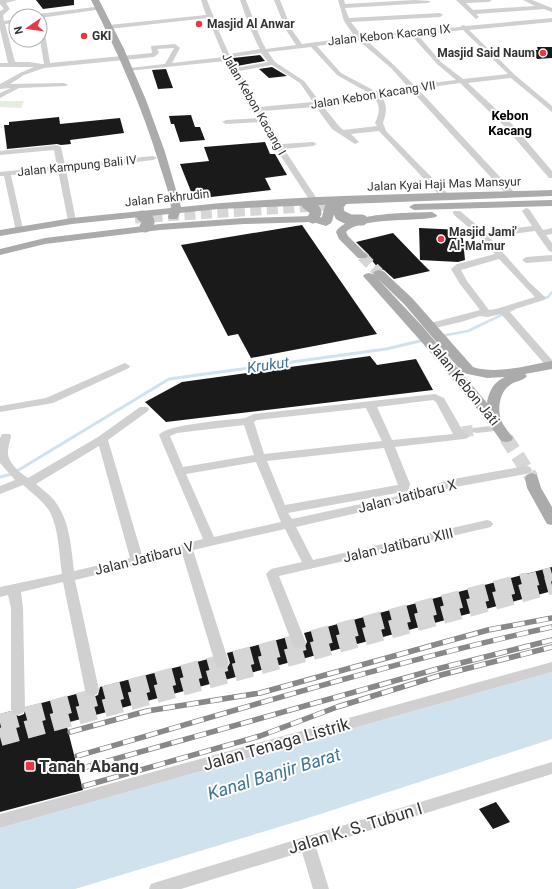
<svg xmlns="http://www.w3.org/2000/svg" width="552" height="889" font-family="Roboto,sans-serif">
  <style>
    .green { fill: #e6ecdf }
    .water { fill: #cfe2ee }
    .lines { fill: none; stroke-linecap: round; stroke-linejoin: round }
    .stream-far1 { stroke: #cfe2ee; stroke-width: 2.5 }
    .stream { stroke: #cfe2ee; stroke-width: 3 }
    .building { fill: #1a1a1a }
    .minor-tunnel { stroke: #d6d6d6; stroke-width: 11; stroke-dasharray: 11 5.5; stroke-linecap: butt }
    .major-tunnel-far2 { stroke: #d6d6d6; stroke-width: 11; stroke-dasharray: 11 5.5; stroke-linecap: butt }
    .major-tunnel-far1 { stroke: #d6d6d6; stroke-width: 14; stroke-dasharray: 14 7; stroke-linecap: butt }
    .major-tunnel { stroke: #d6d6d6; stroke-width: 18; stroke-dasharray: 18 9; stroke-linecap: butt }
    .minor { fill: #d0d0d0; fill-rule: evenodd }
    .major { fill: #ababab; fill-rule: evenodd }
    .rail-casing { stroke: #888; stroke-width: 5.5 }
    .rail { stroke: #fff; stroke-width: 4; stroke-dasharray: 12; stroke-linecap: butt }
    .major-bridge { stroke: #ababab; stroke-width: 11 }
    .poi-dot { fill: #e63946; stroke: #fff; stroke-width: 1.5 }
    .labels { text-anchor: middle; stroke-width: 4; stroke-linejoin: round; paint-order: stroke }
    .far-poi-label { font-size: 12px; font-weight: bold; fill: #333; stroke: #fff; text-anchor: start }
    .far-street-label { font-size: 12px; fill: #333; stroke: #fff }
    .far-quarter-label { font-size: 13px; font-weight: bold; fill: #000; stroke: #fff }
    .street-label { font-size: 14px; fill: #333; stroke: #fff }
    .water-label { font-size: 15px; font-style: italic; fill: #3f7597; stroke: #fff }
    .near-street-label { font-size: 17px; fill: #333; stroke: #fff }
    .near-poi-label { font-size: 17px; font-weight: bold; fill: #333; stroke: #fff; text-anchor: start }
    .near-water-label { font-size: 18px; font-style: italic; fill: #3f7597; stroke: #fff }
  </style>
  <rect width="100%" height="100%" fill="#fff"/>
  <polygon class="green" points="0,101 24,101 21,108 0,107"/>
  <polygon class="water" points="552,672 552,739 302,820 75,889 0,889 0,828"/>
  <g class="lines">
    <g class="stream-far1">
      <polyline points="542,299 548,297 552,292"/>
      <polyline points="441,336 468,331 514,309"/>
    </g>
    <polyline class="stream" points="0,477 12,474 169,379 386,349 424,340"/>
  </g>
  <g class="building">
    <polygon points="36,0 74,0 74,5 43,9"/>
    <polygon points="537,47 552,47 552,58 537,59 532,50 538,50"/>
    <polygon points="260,55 265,61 237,66 233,58"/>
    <polygon points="272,67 287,76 269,78 259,69"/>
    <polygon points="166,69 173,88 158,89 152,70"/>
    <polygon points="191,115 195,127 200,127 205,140 180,142 174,124 171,124 169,116"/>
    <polygon points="59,117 60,124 120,118 124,133 70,140 71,144 61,145 57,144 7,149 4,125 9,125 9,122"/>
    <polygon points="265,142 270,154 275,154 287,175 265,178 271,190 194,199 180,164 209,161 204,147"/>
    <polygon points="302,225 377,334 251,358 238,334 228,336 181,245"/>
    <polygon points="419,228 462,230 465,260 458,262 420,260"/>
    <polygon points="393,233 419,260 430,271 394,279 384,270 379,269 369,257 369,255 356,242"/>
    <polygon points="370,356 377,365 416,359 433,390 166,422 145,402 182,382"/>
    <polygon points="552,567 552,591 66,723 83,790 0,812 0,714 11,711 12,714 19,716 24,714 26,707 84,692 86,695 93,697 98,695 100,687 212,658 217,668 227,668 230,663 227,653 288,637 294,648 304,648 307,642 304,633"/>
    <polygon points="496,802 510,822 493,829 479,809"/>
  </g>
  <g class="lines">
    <polyline class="minor-tunnel" points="462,432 477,430"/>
    <g class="major-tunnel-far2">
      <polyline points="135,218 347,204"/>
      <polyline points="362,256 379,273"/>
    </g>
    <g class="major-tunnel-far1">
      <polyline points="506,438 532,478"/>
      <polyline points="524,582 552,574"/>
    </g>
    <g class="major-tunnel">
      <polyline points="0,723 528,581"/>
      <polyline points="0,737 552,585"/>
    </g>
    <g class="minor">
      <path d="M0,0h17l-11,3 4,6 -7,6 1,6 12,-2v4l-11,1 10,38h14l13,2h2l-4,-24v-20l3,2 7,41 102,-10 -1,-7 24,-2 5,4 -8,15 52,-6 -16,-39 -99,11 -3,-2 3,-2 97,-10 -5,-15h6l9,23 18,-1 3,2 -3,2 -17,1 12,27 31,-5c-9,-16 -14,-32 -20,-49h6c7,17 11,33 20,49l30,-4 -10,-15 -12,-30h6l12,30 10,14 53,-7 -11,-16 -6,-21h6l1,4 69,-4 17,1 -3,2 -83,5 4,10 91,-5 3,2 -3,2 -89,5 11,14 98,-9 3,-2 3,1 86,-8v4l-83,8 46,45 37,31v6l-41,-34 -43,5 44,41 40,47v7h-3l-43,-50 -46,-45 -42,6 96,103 1,2 -1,2h-6l-97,-106 -32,4c9,10 8,17 4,29l3,8 62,63 1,2 -1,2h-6l-63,-67 -28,3 8,8 -4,2 -23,-15 -16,-22 -54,4 20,33 31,-2 4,2 -4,2 -29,3 35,53 -4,2h-3l-37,-57 -14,-25 -35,2 -4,-2 4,-2 33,-2 -33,-57 -99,10 -1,-1 3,-2 36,-4 9,-16 -17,1 2,4 -5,4 -110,11 -20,7 -14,9 54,-1 4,2 -2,1 -47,2 -19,10v-5l11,-5 -11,1v-5l20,-11 14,-6h-34v-4h8l-8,-34v-18l4,-2 -4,-5zM463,30l45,44 -45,5 -22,-17 -23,-27zM411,35l26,29 19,16 -42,5 -19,-19 -30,-27zM358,40l33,28 16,18 -32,5 -34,-18 -24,-27zM311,47l26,28 30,17c-16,2 -31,9 -47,10l-16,-21 -29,-19 -7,-10zM261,53l7,9 -32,6 -5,-11zM272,65l28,18 13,19 -54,5 -20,-36zM372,95c9,10 8,17 3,28l2,3 -34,4 -5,-5 -15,-19 14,-1 16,-7z"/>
      <polygon points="456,0 492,0 489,2 466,3 473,10 535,6 523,0 532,0 552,8 552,12 544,9 476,14 479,17 476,19"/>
      <polygon points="94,7 96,8 96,10 40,18 40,16 36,16 39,14"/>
      <polygon points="57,145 61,147 65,165 153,156 157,158 153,160 66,170 76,221 72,224 68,221 58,170 11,175 23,229 19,232 16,231 4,176 0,176 0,172 57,166 54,150 0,155 0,151"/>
      <path d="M526,208l3,1 14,21 9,-2v6l-6,1 6,8v9l-3,-1 -14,-20 -46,6 40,45 17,16 -2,2 -35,11 43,49 -1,8 -4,-1 -46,-53 -13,3 -8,-1 -19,6 -31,7 -5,-3 2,-2 53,-14 -20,-26 -9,-15 6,-5 38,-10 -15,-17 -26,-22 -1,-2 1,-2h6l25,21 47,-6 -10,-15zM499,259l36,38 -39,12 -7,1 -22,-29 -6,-11z"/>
      <polygon points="552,255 552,261 526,263 522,260 526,257"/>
      <polygon points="125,363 130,366 129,368 53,403 0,412 0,406 46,398"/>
      <path d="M435,394l9,4 20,35 4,1 1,2 -1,2 -4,1 -69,8 15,37 -2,7 -120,22 4,6 115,-25 41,-14 78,-14 4,1 2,3 -2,3 -4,1 -76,14 -41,13 -113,26 17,33 174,-40 4,1 2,3 -2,3 -212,49 27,67 -2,4 -5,1 -5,-1 -2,-4 -26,-69 5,-5 31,-7 -17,-33 -92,21 36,113 -2,4 -5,1 -5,-1 -2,-4 -33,-110 -45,12 -62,15 24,110 -2,4 -5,2 -5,-2 -2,-4 -22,-108 -42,10 2,16 2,101 -2,4 -5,2 -5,-2 -2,-4v-101l-3,-13 -8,2v-10l62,-13c-3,-20 -3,-44 -12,-62 -6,-10 -18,-19 -27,-27l-23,9v-8l15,-6 -15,-17v-25l2,-4h8l1,2c-1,5 -3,11 -3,16 -1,10 12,21 20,26l70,-41 42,-30h8l1,2 -1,2 -40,29 34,115 61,-16 -44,-104c8,-11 70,-15 86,-17l9,-4zM433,400l3,2 17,32 -61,6 -15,-33zM366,408l16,33 -118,13 -10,-32 3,-2zM244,425l10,30 -71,12 -13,-31 7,-3zM99,446l31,112 -56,13c-3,-24 -4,-51 -20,-71 -5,-6 -12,-11 -18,-16zM384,448l14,37 -113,20 -18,-44zM256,462l25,60 -67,15 -28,-63z"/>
      <polygon points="500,425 504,426 505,428 504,430 477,433 473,432 472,430 473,428"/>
      <polygon points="552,662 552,672 0,828 0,814"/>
      <polygon points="552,762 552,774 316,847 329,889 313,889 302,852 181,889 149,889 151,884 157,882"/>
    </g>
    <g class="major">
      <path d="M91,0h8l25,49 22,51 19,52 16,55c123,-13 248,-13 371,-17v6l-334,13 -38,4 -3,6h-8l-1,-2 1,-3 -97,10 -72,12v-6l72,-12 99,-10c-1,-15 -8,-31 -12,-45 -17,-56 -41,-110 -68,-163z"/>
      <polygon points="552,200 552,206 414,210 409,207 414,204"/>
      <path d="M432,212l5,3 -1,2c-20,5 -77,0 -90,15l2,4 20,20 -2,2h-8l-19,-19 -3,-7c11,-20 73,-19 96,-20z"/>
      <polygon points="313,216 325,218 331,223 326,226 313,222 244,224 160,230 45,244 0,255 0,249 45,238 160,224 244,218"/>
      <path d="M379,270l4,1 29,27 61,69c25,8 54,-2 79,-6v8l-27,5 2,2c-4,5 -12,5 -17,9 -10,6 -13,24 -9,34 1,6 9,14 12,19l-2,3 -5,1 -5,-1 -14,-20 -61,-74 -63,-71 2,-2 4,-1 6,2 -2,-2 2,-2zM377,278l27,26 59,69 24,5 18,-1c-11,5 -16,13 -18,26l-64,-76z"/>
      <polygon points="532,473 537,475 541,488 552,507 552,525 547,524 527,488 525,478 527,475"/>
    </g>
    <defs>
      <g id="rail">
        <polyline points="70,732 147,711 260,693 488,630 552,618"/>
        <path d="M77,756c157,-45 315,-94 475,-129"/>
        <polyline points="79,769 437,669 552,640"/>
        <polyline points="84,786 260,736 337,707 441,675 552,647"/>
      </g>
    </defs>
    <use href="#rail" class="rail-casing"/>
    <use href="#rail" class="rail"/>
    <g class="major-bridge">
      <polyline points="341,202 337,206 340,215 350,220 362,220"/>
      <polyline points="307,204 315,210 316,213 313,218"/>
      <polyline points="142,216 148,219 149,222 145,227"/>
      <polyline points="327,219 330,208 334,203"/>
    </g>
  </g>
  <g class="poi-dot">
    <circle cx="199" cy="24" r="4"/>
    <circle cx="84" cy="36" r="4"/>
    <circle cx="543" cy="53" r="4"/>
    <circle cx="441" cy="239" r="4"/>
    <rect x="25" y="761" width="10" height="10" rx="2"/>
  </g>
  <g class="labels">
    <g class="far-poi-label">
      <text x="207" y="28">Masjid Al Anwar</text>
      <text x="92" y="40">GKI</text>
      <text x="535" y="57" text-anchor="end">Masjid Said Naum</text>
      <text x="449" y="236">Masjid Jami'<tspan x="449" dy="14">Al-Ma'mur</tspan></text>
    </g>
    <g class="far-street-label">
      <text transform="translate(389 35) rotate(-6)" y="4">Jalan Kebon Kacang IX</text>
      <text transform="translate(373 95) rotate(-9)" y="4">Jalan Kebon Kacang VII</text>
      <text transform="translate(254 104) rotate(60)" y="4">Jalan Kebon Kacang I</text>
      <text transform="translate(77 166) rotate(-6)" y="4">Jalan Kampung Bali IV</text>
      <text transform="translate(444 184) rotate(-2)" y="4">Jalan Kyai Haji Mas Mansyur</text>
      <text transform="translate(167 198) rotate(-6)" y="4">Jalan Fakhrudin</text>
    </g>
    <g class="far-quarter-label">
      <text x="510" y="120">Kebon<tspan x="510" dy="15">Kacang</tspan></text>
    </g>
    <g class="street-label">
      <text transform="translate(464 383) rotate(51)" y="5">Jalan Kebon Jati</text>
      <text transform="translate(407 496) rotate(-14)" y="5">Jalan Jatibaru X</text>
      <text transform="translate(398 545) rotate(-13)" y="5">Jalan Jatibaru XIII</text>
      <text transform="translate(144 558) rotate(-14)" y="5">Jalan Jatibaru V</text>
    </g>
    <g class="water-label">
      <text transform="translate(268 365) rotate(-8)" y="5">Krukut</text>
    </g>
    <g class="near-street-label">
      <text transform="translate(276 744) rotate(-16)" y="6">Jalan Tenaga Listrik</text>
      <text transform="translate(355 828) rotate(-17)" y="6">Jalan K. S. Tubun I</text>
    </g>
    <g class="near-poi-label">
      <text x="39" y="772">Tanah Abang</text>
    </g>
    <g class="near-water-label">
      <text transform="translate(274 774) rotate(-17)" y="6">Kanal Banjir Barat</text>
    </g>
  </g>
  <g transform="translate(28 28) rotate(257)"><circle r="19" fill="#ffffff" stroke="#adadad"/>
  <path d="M0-3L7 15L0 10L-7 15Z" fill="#e63946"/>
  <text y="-6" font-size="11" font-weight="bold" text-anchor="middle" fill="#333333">N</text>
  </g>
</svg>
